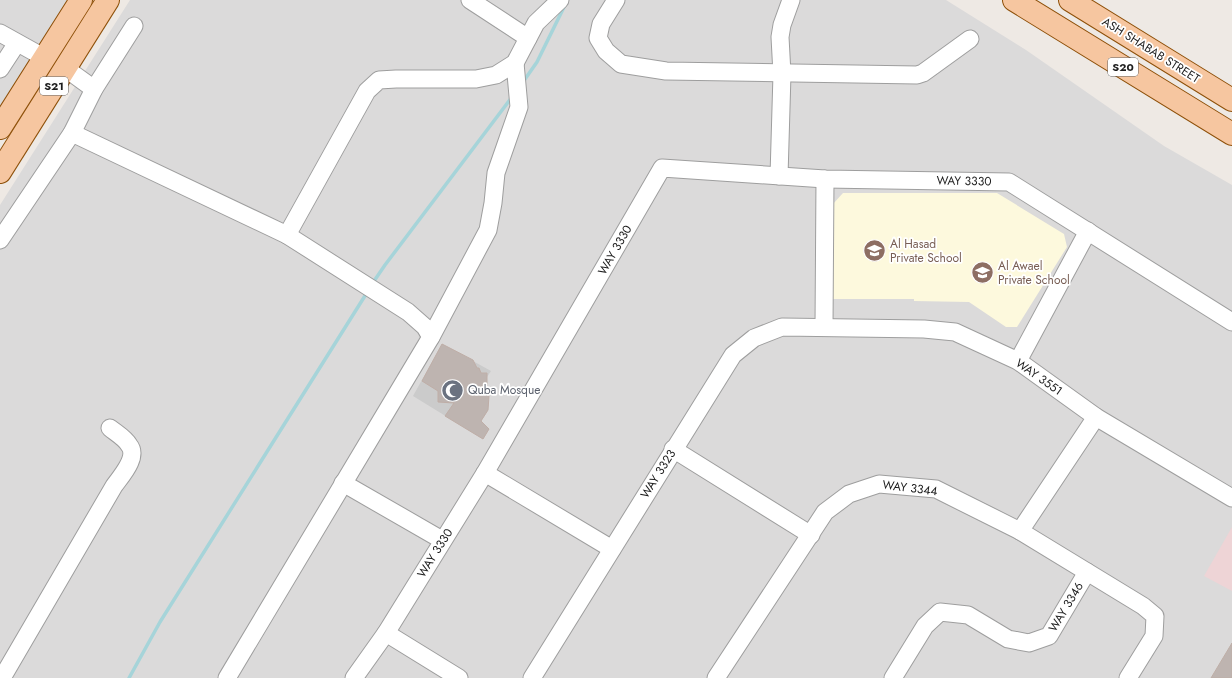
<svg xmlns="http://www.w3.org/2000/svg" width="1232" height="678" font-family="Jost,sans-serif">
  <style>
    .residential { fill: #dbdada }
    .commercial { fill: #eed4d6 }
    .education { fill: #fdf9dd }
    .religious { fill: #cbcbcb }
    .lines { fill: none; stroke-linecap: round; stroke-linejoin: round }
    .stream { stroke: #a6d4d9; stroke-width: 3.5 }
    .building { fill: #beb4b0; stroke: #bfaea7 }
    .minor-casing { stroke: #9e9e9e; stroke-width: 19 }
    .major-casing { stroke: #8e5009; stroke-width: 24 }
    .minor { stroke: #fff; stroke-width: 17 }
    .major { stroke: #f6c6a0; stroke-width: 22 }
    .labels { text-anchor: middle; stroke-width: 3.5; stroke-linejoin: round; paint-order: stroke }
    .shield { fill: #fff; stroke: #616161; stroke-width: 1 }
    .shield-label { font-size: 11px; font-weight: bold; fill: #1d1d1d }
    .street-label { font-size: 12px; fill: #1d1d1d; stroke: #fff }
    .education-label { font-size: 12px; fill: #785e54; stroke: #fff; text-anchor: start }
    .worship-label { font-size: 12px; fill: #5b616d; stroke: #fff; text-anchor: start }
  </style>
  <rect width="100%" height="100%" fill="#eee9e4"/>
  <g class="residential">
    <polygon points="0,0 80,0 0,119"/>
    <polygon points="130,0 946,0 1026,50 1164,146 1232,185 1232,678 0,678 0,205"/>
  </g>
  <polygon class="commercial" points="1232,527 1232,591 1204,576"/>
  <polygon class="education" points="843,193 997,193 1064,234 1067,247 1017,327 1006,327 969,302 914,301 914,299 833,299 833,204"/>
  <polygon class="religious" points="442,344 491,371 487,377 487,392 489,396 488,410 481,421 489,429 483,439 413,396"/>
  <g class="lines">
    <g class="stream">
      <polyline points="523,82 537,62 565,5"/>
      <polyline points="372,284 385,265 512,97"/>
      <polyline points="129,678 160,622 368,291"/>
    </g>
  </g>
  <g class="building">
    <polygon points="442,344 473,360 477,368 479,368 481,373 487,373 487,392 489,396 488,410 481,421 489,429 483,439 445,416 454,403 438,402 438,391 422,381"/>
    <polygon points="1232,643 1232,678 1211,678"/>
  </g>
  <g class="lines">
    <defs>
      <g id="minor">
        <polyline points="470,0 528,38"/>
        <polyline points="616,0 601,24 598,38 606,51 621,64 666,71 917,75 923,73 970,39"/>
        <polyline points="0,33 45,58"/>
        <polyline points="65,68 94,89"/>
        <polyline points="0,69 17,43"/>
        <polyline points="72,133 287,235 408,312 425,327 431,337"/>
        <polyline points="779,176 782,74 780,37 782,25 791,0"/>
        <polyline points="287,235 367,91 379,80 396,79 476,79 496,75 515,63 536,23 560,0"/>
        <polyline points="0,240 72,133 94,89 134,26"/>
        <polyline points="824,327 825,179"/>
        <polyline points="1018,361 1088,231"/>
        <polyline points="673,449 811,535"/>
        <polyline points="485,473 612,549"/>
        <polyline points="343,483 442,540"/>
        <polyline points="1020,531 1096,417"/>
        <polyline points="386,633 459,678"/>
        <path d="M2,678l112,-192c7,-10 25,-29 15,-41 -4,-7 -13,-12 -19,-17"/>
        <polyline points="227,678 431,337 488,230 493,203 496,173 519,107 515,63"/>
        <polyline points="354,678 386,633 485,473 662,168 825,179 1009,182 1232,322"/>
        <polyline points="532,678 733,355 754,338 782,327 924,329 955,332 1018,361 1096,417 1232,498"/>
        <polyline points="716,678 825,512 849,494 879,484 936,489 1020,531 1143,606 1155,616 1154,636 1128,678"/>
        <polyline points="893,678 925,626 940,612 968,615 1008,639 1029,643 1049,636 1087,572"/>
      </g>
      <g id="major">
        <polyline points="1014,0 1232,134"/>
        <polyline points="1070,0 1232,100"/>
        <polyline points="0,128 81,0"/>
        <polyline points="0,172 108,0"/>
      </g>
    </defs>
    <use href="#minor" class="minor-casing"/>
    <use href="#major" class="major-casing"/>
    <use href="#minor" class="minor"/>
    <use href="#major" class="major"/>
  </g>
  <defs>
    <symbol id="school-disc" viewBox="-11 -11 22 22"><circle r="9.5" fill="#8d6e63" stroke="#fff"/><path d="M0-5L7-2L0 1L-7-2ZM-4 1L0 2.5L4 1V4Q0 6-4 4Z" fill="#fff"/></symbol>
    <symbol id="mosque-disc" viewBox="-11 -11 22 22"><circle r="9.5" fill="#6b7280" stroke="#fff"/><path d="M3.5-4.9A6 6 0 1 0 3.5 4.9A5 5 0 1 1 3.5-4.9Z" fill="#fff"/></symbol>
  </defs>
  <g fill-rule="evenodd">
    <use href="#school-disc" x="862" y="238" width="25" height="25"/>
    <use href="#school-disc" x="970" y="260" width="25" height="25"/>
    <use href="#mosque-disc" x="440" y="378" width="25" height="25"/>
  </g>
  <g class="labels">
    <g class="shield">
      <rect x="1108" y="58" width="30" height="18" rx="3"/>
      <rect x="40" y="77" width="28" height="18" rx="3"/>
    </g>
    <g class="shield-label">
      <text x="1123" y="71">S20</text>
      <text x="54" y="90">S21</text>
    </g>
    <g class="street-label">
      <text transform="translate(1151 50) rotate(32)" y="4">ASH SHABAB STREET</text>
      <text transform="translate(964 181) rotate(1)" y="4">WAY 3330</text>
      <text transform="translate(615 250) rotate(-60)" y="4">WAY 3330</text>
      <text transform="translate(1039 377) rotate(35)" y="4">WAY 3551</text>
      <text transform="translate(658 474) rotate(-58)" y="4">WAY 3323</text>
      <text transform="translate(910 488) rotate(7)" y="4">WAY 3344</text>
      <text transform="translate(435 553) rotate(-58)" y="4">WAY 3330</text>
      <text transform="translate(1066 607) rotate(-59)" y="4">WAY 3346</text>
    </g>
    <g class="education-label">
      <text x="890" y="248">Al Hasad<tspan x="890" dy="14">Private School</tspan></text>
      <text x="998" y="270">Al Awael<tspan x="998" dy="14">Private School</tspan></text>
    </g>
    <g class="worship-label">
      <text x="468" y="394">Quba Mosque</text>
    </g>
  </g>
</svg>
